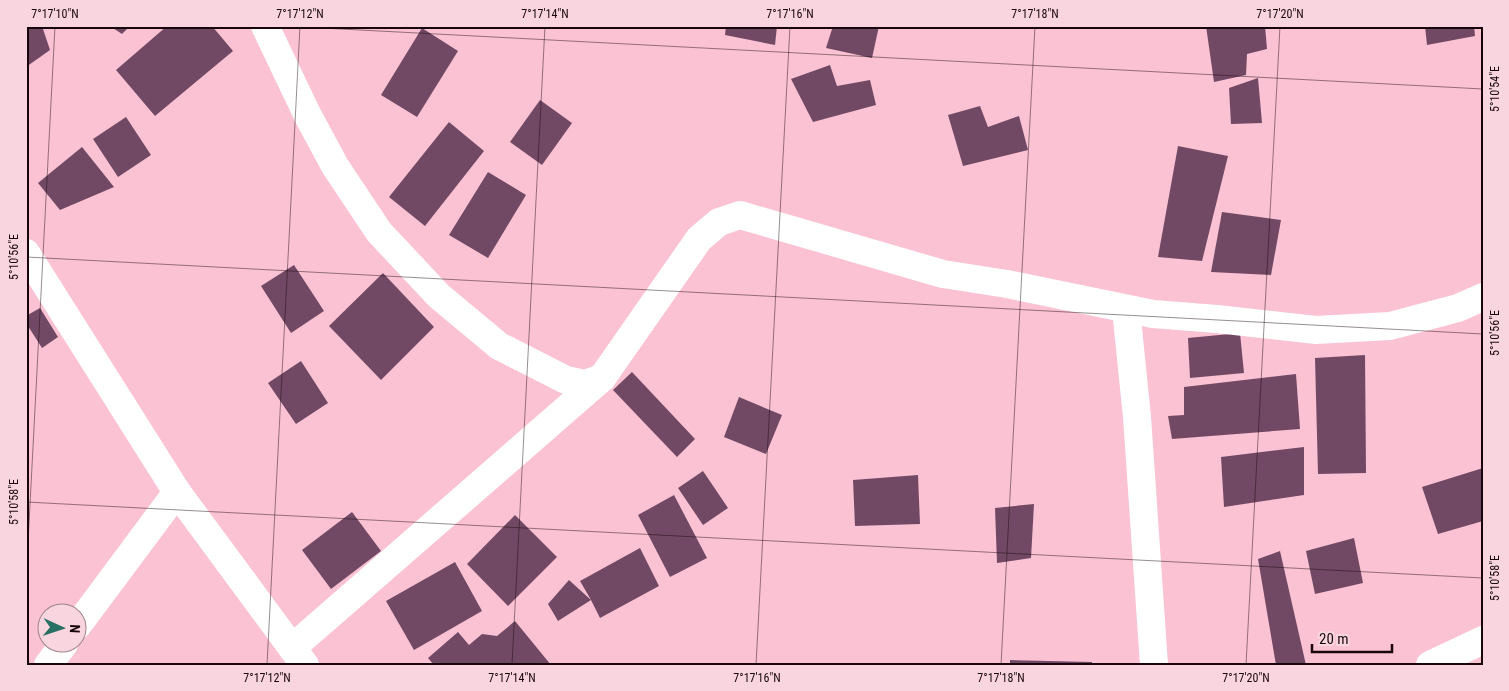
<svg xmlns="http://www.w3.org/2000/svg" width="1509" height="691" font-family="'Roboto Condensed',sans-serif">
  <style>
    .building { fill: #724965 }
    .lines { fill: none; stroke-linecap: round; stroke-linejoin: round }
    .street { stroke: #fff; stroke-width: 28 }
    .ticks { fill: none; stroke: #18060c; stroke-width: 1; stroke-opacity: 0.45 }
    .neatline { fill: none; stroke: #18060c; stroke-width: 2 }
    .ticks-label { font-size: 12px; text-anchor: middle; fill: #18060c }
  </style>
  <rect width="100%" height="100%" fill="#fac2d2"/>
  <g class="building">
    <polygon points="26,26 42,26 50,50 26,67"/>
    <polygon points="110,26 130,26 122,34"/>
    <polygon points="167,26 212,26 233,51 155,116 116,70"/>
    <polygon points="726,26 777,26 775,45 725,35"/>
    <polygon points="833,26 879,26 872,58 826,48"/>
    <polygon points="1206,26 1265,26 1267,49 1247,54 1246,75 1214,82"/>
    <polygon points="1425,26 1474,26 1475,36 1427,45"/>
    <polygon points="422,28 458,51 417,117 381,95"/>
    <polygon points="830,65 837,86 870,80 876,105 813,122 791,79"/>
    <polygon points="1258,78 1262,123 1231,124 1229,88"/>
    <polygon points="540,100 572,123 542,165 510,142"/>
    <polygon points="980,106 988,127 1019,116 1028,150 963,166 948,115"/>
    <polygon points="126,117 151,155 118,177 93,139"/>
    <polygon points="449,122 484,151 425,226 389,197"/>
    <polygon points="1178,146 1228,156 1202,261 1158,257"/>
    <polygon points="82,147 114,187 60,210 38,183"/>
    <polygon points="488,172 526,195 488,258 449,235"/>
    <polygon points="1222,212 1281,220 1271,275 1211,272"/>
    <polygon points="294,265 324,311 291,333 261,286"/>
    <polygon points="383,273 434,327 381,380 329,326"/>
    <polygon points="40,308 58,337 42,348 26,323 26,316"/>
    <polygon points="1240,333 1244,373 1190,378 1188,338"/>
    <polygon points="1365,355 1366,473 1318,474 1315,358"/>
    <polygon points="301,361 328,403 296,424 268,383"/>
    <polygon points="632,372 695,439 677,457 613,390"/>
    <polygon points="1296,374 1300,429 1172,439 1168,416 1184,415 1184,387"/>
    <polygon points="739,397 782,415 766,454 724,437"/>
    <polygon points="1304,447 1304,495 1224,507 1221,457"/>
    <polygon points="1483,468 1483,521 1438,534 1422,487"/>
    <polygon points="703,471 728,508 703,525 678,488"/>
    <polygon points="918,475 920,524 855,526 853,480"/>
    <polygon points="674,495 707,558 670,577 638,515"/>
    <polygon points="1034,504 1031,558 997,563 995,508"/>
    <polygon points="352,512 381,551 331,589 302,550"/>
    <polygon points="515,515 557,557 508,606 467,564"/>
    <polygon points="1354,538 1363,583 1315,594 1306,551"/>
    <polygon points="640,548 659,586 600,618 591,600 558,621 548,604 569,580 591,600 580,581"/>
    <polygon points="1280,551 1306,665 1276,665 1258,559"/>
    <polygon points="455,562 482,611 414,650 386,601"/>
    <polygon points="515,621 551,665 434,665 428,658 458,632 469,645 482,634 497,636"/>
    <polygon points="1010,660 1092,662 1092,665 1010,665"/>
  </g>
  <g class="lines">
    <g class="street">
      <polyline points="265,26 307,114 335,166 379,232 439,296 499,346 566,380 585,384 602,378"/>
      <polyline points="26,253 177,492 292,648 305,665"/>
      <polyline points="1126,309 1137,417 1154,665"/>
      <polyline points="78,625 177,492"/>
      <polyline points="292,648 602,378 699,239 719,222 740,215 943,274 1007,284 1153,314 1217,319 1316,330 1390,326 1458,308 1483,297"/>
      <polyline points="48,665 64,644"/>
      <polyline points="1430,665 1483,640"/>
    </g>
  </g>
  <path class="ticks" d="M284,26l1199,63M26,257l1457,77M26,502l1457,76M26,581l29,-555M267,665l33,-639M512,665l33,-639M756,665l34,-639M1001,665l34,-639M1246,665l34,-639"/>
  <rect width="1509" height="691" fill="none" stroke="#f9d6df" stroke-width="55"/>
  <g transform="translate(62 628) rotate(93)"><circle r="24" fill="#f9d6df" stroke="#9f838b"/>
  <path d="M0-4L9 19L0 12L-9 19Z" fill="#2a6f63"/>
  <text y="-8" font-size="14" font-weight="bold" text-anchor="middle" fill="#18060c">N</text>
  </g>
  <path d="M1312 644v8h80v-8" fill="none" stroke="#18060c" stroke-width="2.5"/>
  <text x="1319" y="644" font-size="15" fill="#18060c" stroke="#f9d6df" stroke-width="4" paint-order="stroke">20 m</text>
  <rect x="28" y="28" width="1454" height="636" class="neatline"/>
  <g class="ticks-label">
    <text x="55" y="18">7°17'10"N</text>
    <text x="300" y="18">7°17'12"N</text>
    <text x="545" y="18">7°17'14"N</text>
    <text x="790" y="18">7°17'16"N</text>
    <text x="1035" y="18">7°17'18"N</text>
    <text x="1280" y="18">7°17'20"N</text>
    <text transform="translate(1495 89) rotate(-90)" y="4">5°10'54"E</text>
    <text transform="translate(14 257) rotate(-90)" y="4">5°10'56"E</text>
    <text transform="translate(1495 333) rotate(-90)" y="4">5°10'56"E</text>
    <text transform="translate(14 502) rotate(-90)" y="4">5°10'58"E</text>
    <text transform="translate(1495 578) rotate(-90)" y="4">5°10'58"E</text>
    <text x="267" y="682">7°17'12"N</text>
    <text x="512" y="682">7°17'14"N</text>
    <text x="757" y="682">7°17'16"N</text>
    <text x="1001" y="682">7°17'18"N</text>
    <text x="1246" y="682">7°17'20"N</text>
  </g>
</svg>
